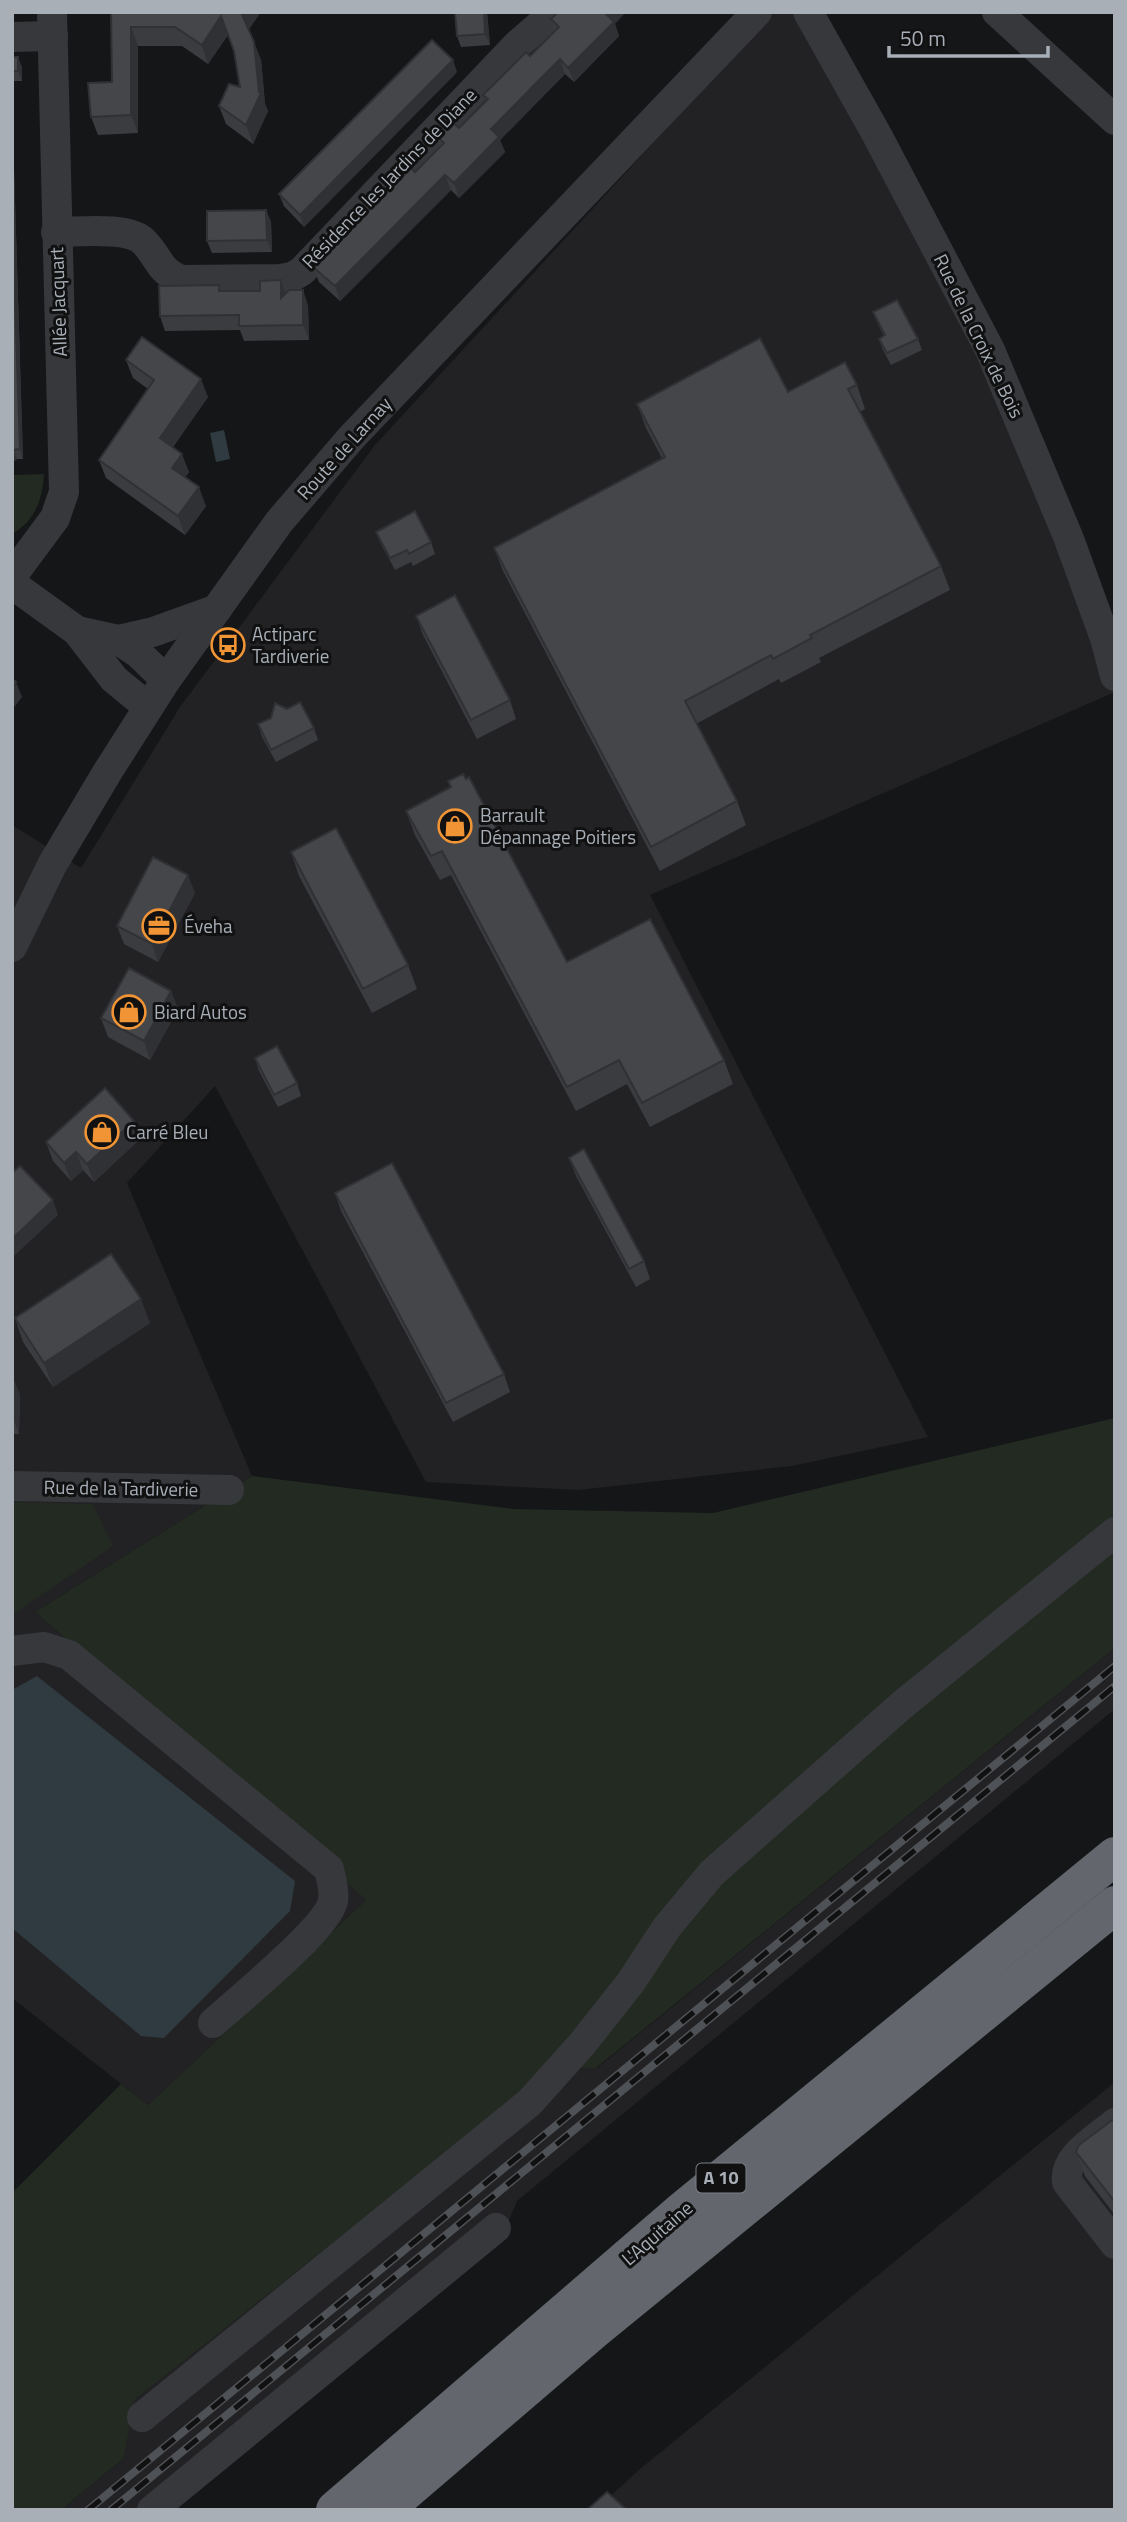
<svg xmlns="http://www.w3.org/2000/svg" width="1127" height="2522" font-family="'Titillium Web',sans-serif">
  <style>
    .built { fill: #222224 }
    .green { fill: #222a22 }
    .water { fill: #2f3b40 }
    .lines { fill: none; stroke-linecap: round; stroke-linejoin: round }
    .minor { stroke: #37383c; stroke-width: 30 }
    .highway { stroke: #63676d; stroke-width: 38 }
    .rail-casing { stroke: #4e5155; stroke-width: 8 }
    .rail { stroke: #111112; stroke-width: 5; stroke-dasharray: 16; stroke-linecap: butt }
    .wall { fill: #3b3c40 }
    .shaded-wall { fill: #303134 }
    .building { fill: #45464a; stroke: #303134; stroke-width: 2 }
    .labels { text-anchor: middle; stroke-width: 6; stroke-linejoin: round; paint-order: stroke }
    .shield { fill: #111112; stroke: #7b8086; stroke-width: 2 }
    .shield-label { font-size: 18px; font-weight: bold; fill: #a8afb7 }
    .street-label { font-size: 19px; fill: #a8afb7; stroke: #111112 }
    .poi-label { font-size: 19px; fill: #a8afb7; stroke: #111112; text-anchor: start }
  </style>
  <rect width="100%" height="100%" fill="#151617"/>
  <g class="built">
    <polygon points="774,12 799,12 977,332 1115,692 650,895 928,1437 792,1466 578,1490 426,1482 215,1086 127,1183 252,1476 35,1612 366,1900 148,2105 12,1998 12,825 81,868 180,707 375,445"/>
    <polygon points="1115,1648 1115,1709 517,2201 503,2235 168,2510 61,2510 124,2458 133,2400 548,2068 597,2068"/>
    <polygon points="1115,2082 1115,2510 595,2510 640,2469"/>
  </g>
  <g class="green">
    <path d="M44,474c-2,26 -8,46 -32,60v-59z"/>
    <polygon points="1115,1418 1115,1648 596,2068 548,2068 435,2162 134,2400 124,2458 61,2510 12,2510 12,2193 121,2084 148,2105 366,1900 35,1612 252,1476 513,1509 713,1513"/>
    <polygon points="12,1502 93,1504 113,1546 12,1615"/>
  </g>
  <g class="water">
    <polygon points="224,430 230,459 216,462 210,433"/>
    <polygon points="37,1676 295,1881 290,1911 164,2038 141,2036 12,1928 12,1690"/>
  </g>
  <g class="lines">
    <g class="minor">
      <polyline points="808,12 877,135 990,350 1069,539 1105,638 1115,676"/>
      <polyline points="997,12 1115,120"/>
      <polyline points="12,37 53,36"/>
      <path d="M56,232c22,0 73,-6 88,10 16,16 14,29 38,38l98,-1 12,-2 10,-6 215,-226 38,-33"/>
      <polyline points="12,576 55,518 64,492 52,12"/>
      <polyline points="12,584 77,631 114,679 148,707"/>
      <polyline points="77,631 118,640 138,653 166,680"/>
      <polyline points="118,640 153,632 217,609"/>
      <polyline points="12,947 52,865 108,771 166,680 279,522 351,438 757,12"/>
      <polyline points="12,1486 229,1490"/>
      <path d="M12,1651l32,-4 25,8 260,214c2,10 6,21 4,32 -6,28 -95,99 -120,122"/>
      <path d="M1115,2123c-18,15 -52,34 -48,59l48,62"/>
      <polyline points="142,2417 530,2102 582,2044 631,1982 667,1927 712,1873 902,1705 1115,1532"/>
      <polyline points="152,2510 496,2228"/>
    </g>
    <g class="highway">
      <polyline points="335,2510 683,2210 1115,1856"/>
      <polyline points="384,2510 594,2330 1115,1905"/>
    </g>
    <defs>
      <g id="rail">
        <polyline points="88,2510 1115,1666"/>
        <polyline points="111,2510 1115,1686"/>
      </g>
    </defs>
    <use href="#rail" class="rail-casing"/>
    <use href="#rail" class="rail"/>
  </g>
  <g class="wall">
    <polygon points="111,12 249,30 261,60 265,104 268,111 253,144 226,124 219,106 240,87 234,51 228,35 208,64 182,46 138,46 138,133 98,135 91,117 112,82"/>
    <polygon points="455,12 487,12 490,45 461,47 457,36"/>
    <polygon points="551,19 615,24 619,36 574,82 565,74 500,140 505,152 459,198 451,190 340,301 319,282 313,267 415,172 440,147 436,135 459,128 486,101 483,95 530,56 555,31"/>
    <polygon points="12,57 22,67 22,81 12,81"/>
    <polygon points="457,72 304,227 284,206 279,194"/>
    <polygon points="12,103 23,459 17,459 12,463"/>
    <polygon points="266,210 271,222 272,252 212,253 207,241"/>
    <polygon points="221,291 260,291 286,294 308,305 309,340 244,341 240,330 165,331 160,316"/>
    <polygon points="873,312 918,339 922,350 891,365 883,350 879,339 884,336 878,324"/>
    <polygon points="126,360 208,397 173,447 189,472 185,477 206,506 185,535 106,478 99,460 148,389 133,378"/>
    <polygon points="857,385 865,409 860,412 941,566 950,590 819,658 821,662 781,683 779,679 696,724 737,801 746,825 660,871 503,571 494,548 662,458 646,428 637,404 788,392"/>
    <polygon points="376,532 431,542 435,554 413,566 411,562 395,570 381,544"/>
    <polygon points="416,616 510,700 516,719 477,739 423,635"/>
    <polygon points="271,718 314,728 318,740 276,762 262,737 258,724"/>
    <polygon points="448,781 567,962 724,1060 733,1084 650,1127 627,1084 576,1111 451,875 440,880 415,835 406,811 450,787"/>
    <polygon points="291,852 408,965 417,989 372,1013 299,876"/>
    <polygon points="195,893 158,962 124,944 117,926"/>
    <polygon points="171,991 178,1009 150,1060 108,1037 101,1018"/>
    <polygon points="255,1058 297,1083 301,1096 278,1107 259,1071"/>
    <polygon points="140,1139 94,1182 83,1170 71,1181 53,1161 46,1142"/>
    <polygon points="569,1158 644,1261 650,1279 636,1287 576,1176"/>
    <polygon points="335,1193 504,1374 510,1392 453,1422 341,1211"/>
    <polygon points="15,1318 150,1323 53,1387 23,1342"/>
    <polygon points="12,1377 20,1395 19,1434 12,1434"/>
    <polygon points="1115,2118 1115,2215 1085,2176 1076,2152"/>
  </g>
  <g class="shaded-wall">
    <polygon points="241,12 261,12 248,31"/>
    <polygon points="484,12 487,12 490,45 485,34"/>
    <polygon points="606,12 626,12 615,24 619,36 574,82 568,68"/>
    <polygon points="221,16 228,34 208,64 202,45"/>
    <polygon points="131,27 138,46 138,133 131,115"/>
    <polygon points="254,42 261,60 265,104 268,111 253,144 246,125 259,92"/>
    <polygon points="18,57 22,67 22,81 18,71"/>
    <polygon points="560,59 565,74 500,140 505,152 459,198 454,183 491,129"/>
    <polygon points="453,60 457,72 304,227 300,215"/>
    <polygon points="12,103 23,459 20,449 12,212"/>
    <polygon points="445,175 451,190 340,301 335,286"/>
    <polygon points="266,210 271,222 272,252 267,240"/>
    <polygon points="281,280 286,296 281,298"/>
    <polygon points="303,290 308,305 309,340 303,325"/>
    <polygon points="201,379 208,397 166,456 160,438"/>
    <polygon points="13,449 17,459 12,463 12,450"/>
    <polygon points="182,454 189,472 178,486 172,468"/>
    <polygon points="199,487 206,506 185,535 178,516"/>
    <polygon points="16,682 22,697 12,710 12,687"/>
    <polygon points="188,875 195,893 158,962 152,944"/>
    <polygon points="171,991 178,1009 150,1060 144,1041"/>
    <polygon points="134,1121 140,1139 94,1182 87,1164"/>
    <polygon points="76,1152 83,1170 71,1181 64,1163"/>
    <polygon points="53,1200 58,1215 12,1258 12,1239"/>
    <polygon points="141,1299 150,1323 53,1387 44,1363"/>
    <polygon points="13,1377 20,1395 19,1434 12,1416"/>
  </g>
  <g class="building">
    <polygon points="111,12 241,12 254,42 259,92 261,93 246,125 219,106 229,84 240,87 234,51 221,16 202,45 175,27 131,27 131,115 91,117 88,83 112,82"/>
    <polygon points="455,12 484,12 485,34 457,36"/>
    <polygon points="558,12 606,12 605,13 614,22 568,68 560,59 491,129 499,137 454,183 445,175 335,286 313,267 411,168 415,172 444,143 436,135 450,120 459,128 488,99 483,95 526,52 530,56 559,27 551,19"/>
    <polygon points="432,40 453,60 300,215 279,194"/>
    <rect x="12" y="57" width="6" height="14"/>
    <polygon points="266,210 267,240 207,241 207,211"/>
    <polygon points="12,212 20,449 12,450"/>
    <polygon points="281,280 281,298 289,290 303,290 303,325 239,326 239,315 160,316 159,286 219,285 219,291 260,291 260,281"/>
    <polygon points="897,300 918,339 887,353 879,339 885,335 873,312"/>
    <polygon points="142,337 201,379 160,438 182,454 172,468 199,487 178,516 99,460 154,380 126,360"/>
    <polygon points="760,338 788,392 845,362 857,385 848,389 941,566 810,635 812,638 773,659 771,655 685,701 737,801 651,847 494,548 665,457 637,404"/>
    <polygon points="415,511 431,542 409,554 407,550 390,558 376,532"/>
    <polygon points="455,595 510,700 471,720 416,616"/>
    <polygon points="12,679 16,682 12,687"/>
    <polygon points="300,702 314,728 271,750 258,724 271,718 275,703 287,709"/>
    <polygon points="463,774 466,779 469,777 567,962 650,919 724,1060 642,1103 619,1060 567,1087 442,851 431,856 406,811 451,787 448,781"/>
    <polygon points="336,828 408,965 363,989 291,852"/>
    <polygon points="153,857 188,875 152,944 117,926"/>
    <polygon points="129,968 171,991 144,1041 101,1018"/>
    <polygon points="277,1046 297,1083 274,1095 255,1058"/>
    <polygon points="105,1088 134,1121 87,1164 76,1152 64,1163 46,1142"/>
    <polygon points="584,1149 644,1261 629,1269 569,1158"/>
    <polygon points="392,1163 504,1374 446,1403 335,1193"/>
    <polygon points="20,1166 53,1200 12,1239 12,1173"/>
    <polygon points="111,1254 141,1299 44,1363 15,1318"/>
    <polygon points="12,1377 13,1377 12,1416"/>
    <polygon points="1115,2118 1115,2202 1076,2152 1079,2145"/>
    <polygon points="607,2492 627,2510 587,2510"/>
  </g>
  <defs>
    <symbol id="bus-ring" viewBox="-11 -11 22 22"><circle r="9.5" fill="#111112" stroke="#f09435" stroke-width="1.5"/><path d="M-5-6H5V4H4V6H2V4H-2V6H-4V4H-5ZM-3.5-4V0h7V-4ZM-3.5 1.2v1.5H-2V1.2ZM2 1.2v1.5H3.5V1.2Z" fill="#f09435"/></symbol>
    <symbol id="shop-ring" viewBox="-11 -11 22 22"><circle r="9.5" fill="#111112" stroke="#f09435" stroke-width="1.5"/><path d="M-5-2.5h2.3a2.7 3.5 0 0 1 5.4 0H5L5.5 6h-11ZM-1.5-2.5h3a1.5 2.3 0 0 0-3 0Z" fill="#f09435"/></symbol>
    <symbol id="office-ring" viewBox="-11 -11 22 22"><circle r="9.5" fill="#111112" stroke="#f09435" stroke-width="1.5"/><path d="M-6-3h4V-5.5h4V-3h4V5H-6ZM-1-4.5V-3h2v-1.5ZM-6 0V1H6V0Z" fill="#f09435"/></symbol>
  </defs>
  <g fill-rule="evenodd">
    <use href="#bus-ring" x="209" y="626" width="38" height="38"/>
    <use href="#shop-ring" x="436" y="807" width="38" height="38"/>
    <use href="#office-ring" x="140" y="907" width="38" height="38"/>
    <use href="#shop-ring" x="110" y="993" width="38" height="38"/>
    <use href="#shop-ring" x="83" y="1113" width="38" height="38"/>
  </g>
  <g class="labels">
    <rect class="shield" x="696.5" y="2163.5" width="49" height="29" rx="5"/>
    <g class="shield-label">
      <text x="721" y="2184">A 10</text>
    </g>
    <g class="street-label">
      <text transform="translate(389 178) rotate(-46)" y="7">Résidence les Jardins de Diane</text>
      <text transform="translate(58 302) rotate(-92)" y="7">Allée Jacquart</text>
      <text transform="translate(979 336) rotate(64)" y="7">Rue de la Croix de Bois</text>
      <text transform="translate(344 448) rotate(-48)" y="7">Route de Larnay</text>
      <text transform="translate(121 1488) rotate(1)" y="7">Rue de la Tardiverie</text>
      <text transform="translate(657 2233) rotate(-41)" y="7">L'Aquitaine</text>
    </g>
    <g class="poi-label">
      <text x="252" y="641">Actiparc<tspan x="252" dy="22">Tardiverie</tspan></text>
      <text x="480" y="822">Barrault<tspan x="480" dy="22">Dépannage Poitiers</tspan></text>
      <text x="184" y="933">Éveha</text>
      <text x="154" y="1019">Biard Autos</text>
      <text x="126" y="1139">Carré Bleu</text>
    </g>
  </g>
  <rect width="1127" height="2522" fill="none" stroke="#a8afb7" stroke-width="28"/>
  <path d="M889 46v10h159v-10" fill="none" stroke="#a8afb7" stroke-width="3.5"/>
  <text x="900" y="46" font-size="21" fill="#a8afb7" stroke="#111112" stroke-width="5" paint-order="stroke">50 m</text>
</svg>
